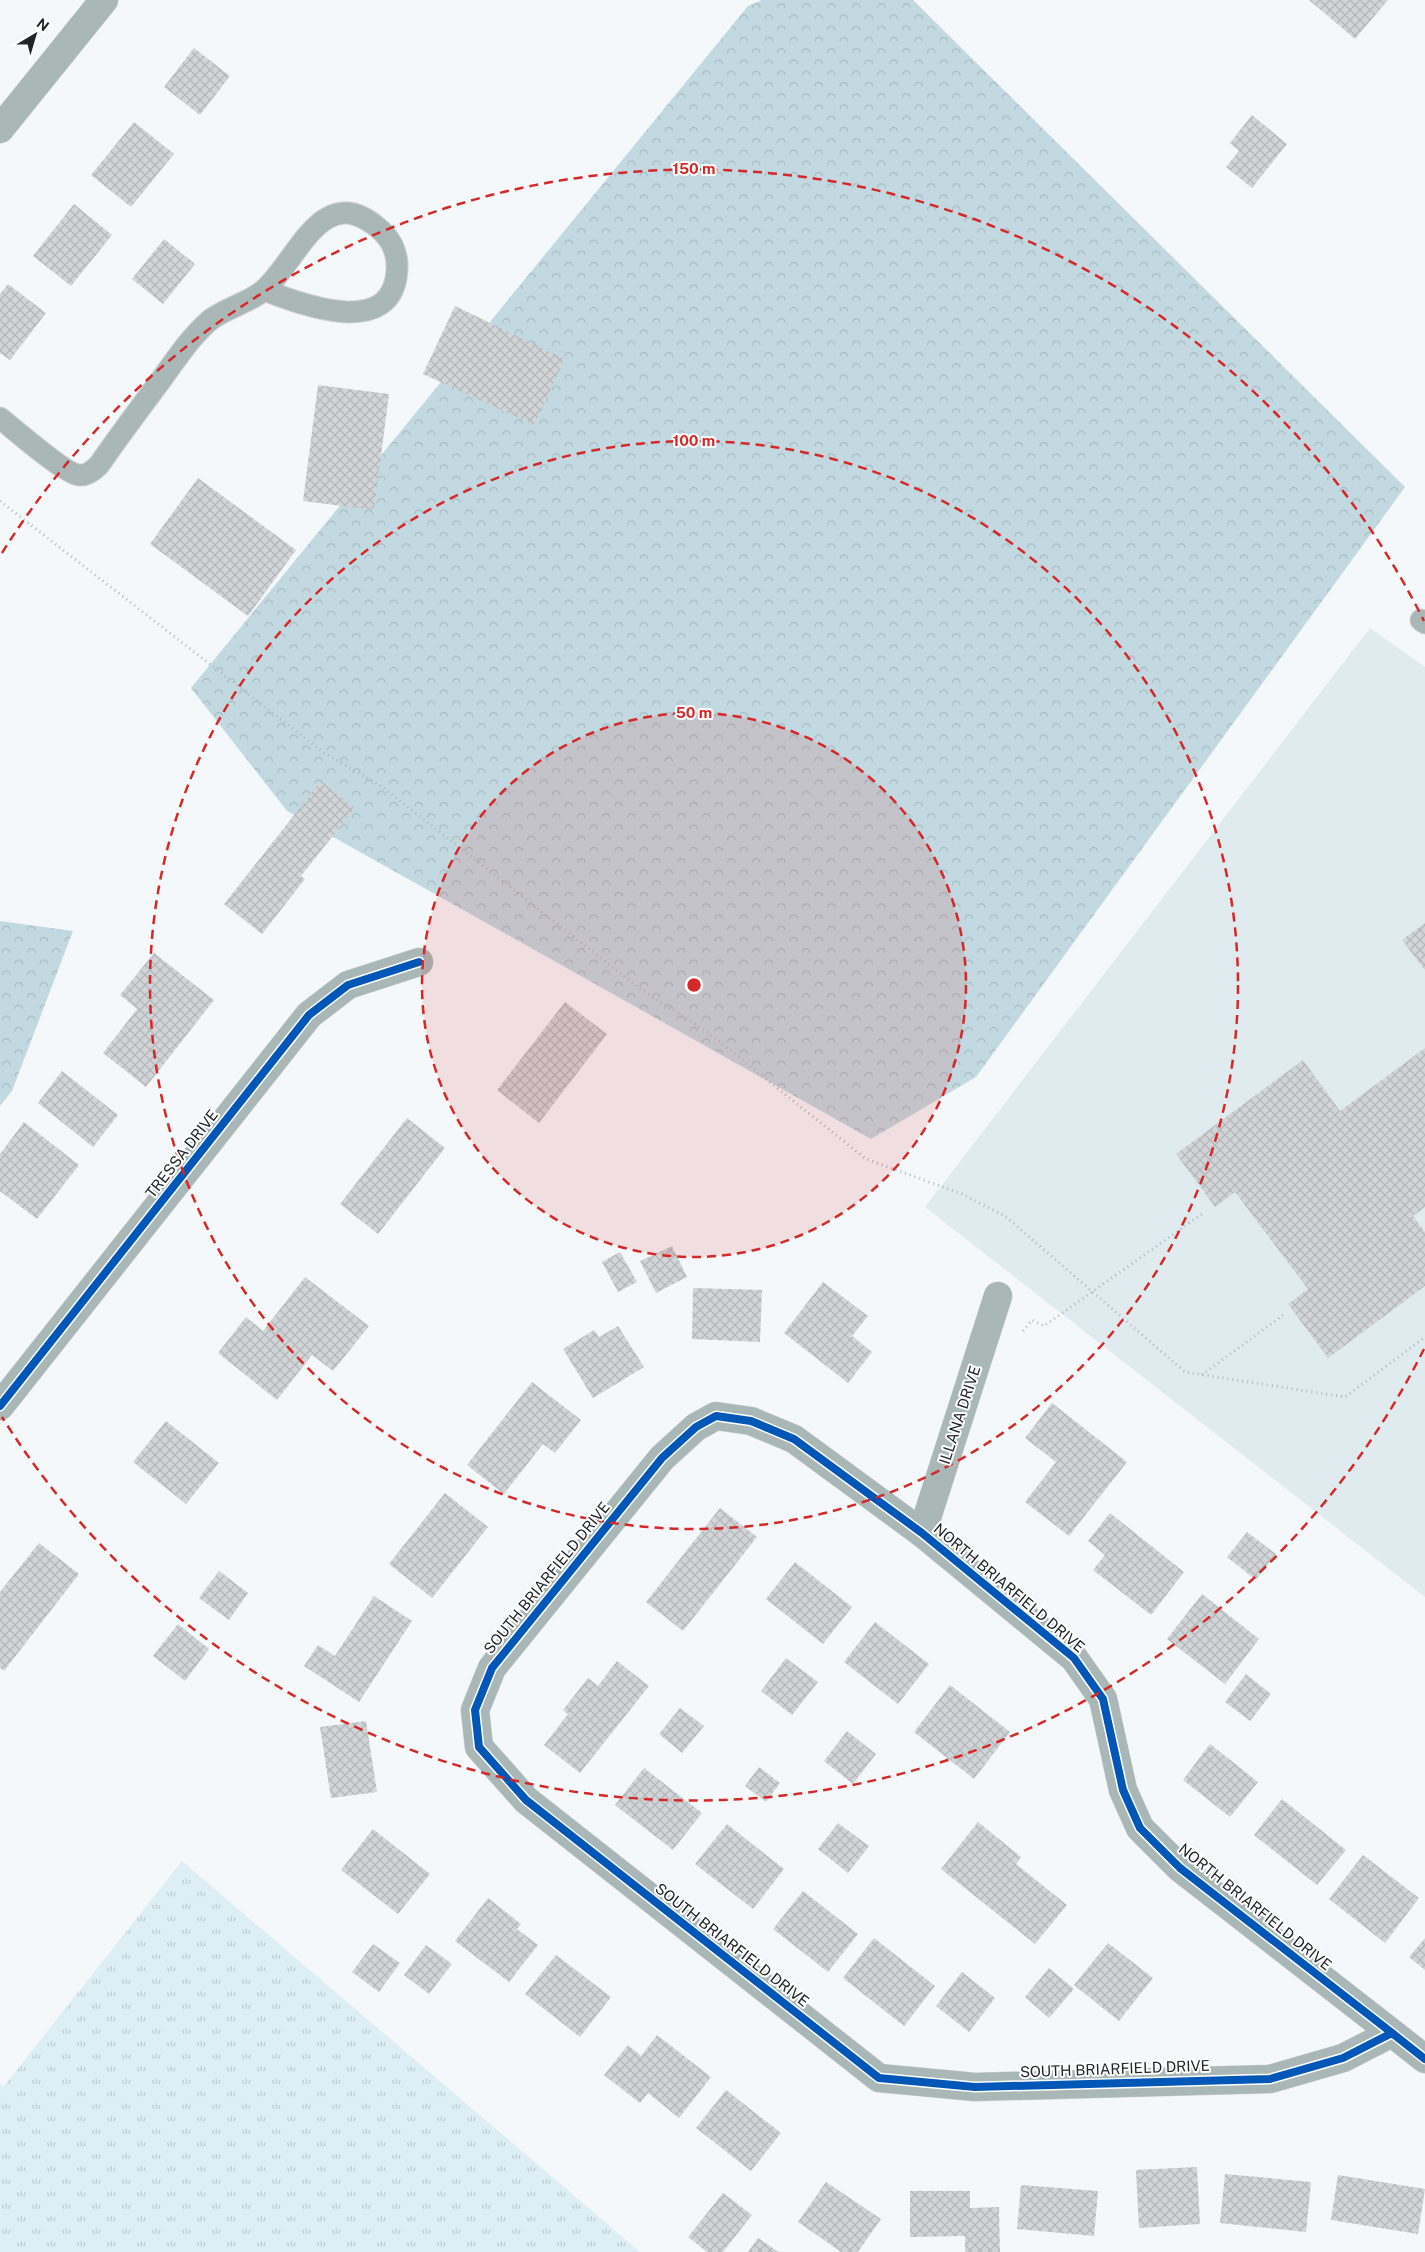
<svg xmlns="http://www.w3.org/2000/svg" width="1425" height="2252" font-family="'Public Sans',sans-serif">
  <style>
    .built { fill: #e0ebf0 }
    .grass { fill: url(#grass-tufts) }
    .forest { fill: url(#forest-crowns) }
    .building { fill: url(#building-cross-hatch) }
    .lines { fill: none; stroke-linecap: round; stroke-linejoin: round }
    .service-casing { stroke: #cfd2d3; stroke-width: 23 }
    .minor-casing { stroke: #cfd2d3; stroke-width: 29 }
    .path { stroke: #b2baba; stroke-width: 3; stroke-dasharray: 1 4; stroke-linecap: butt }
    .service { stroke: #a9b7b7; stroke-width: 21 }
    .minor { stroke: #a9b7b7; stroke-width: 28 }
    .cycleway-casing { stroke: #fff; stroke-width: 11 }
    .cycleway { stroke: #0057b8; stroke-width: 8 }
    .ring { fill: none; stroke: #d62828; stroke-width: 2.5; stroke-dasharray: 9 6 }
    .labels { text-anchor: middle; stroke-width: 4; stroke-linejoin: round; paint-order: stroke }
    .street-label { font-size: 15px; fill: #222527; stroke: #fff }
    .centre { fill: #d62828; stroke: #fff; stroke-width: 2.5 }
    .ring-label { font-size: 15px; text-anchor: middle; font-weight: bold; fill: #d62828; stroke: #fff; stroke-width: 4; stroke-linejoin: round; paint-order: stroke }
  </style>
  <defs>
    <pattern id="grass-tufts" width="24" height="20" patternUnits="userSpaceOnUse" patternTransform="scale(1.25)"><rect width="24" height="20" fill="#ddeef5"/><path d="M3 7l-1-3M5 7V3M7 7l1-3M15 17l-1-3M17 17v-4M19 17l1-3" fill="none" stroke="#bdccd2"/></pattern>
    <pattern id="forest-crowns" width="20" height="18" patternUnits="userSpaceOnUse" patternTransform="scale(1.25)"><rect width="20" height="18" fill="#c3d9e1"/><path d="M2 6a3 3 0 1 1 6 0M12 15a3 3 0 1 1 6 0" fill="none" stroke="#a7bac1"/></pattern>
    <pattern id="building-cross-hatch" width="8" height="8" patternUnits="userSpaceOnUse" patternTransform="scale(1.25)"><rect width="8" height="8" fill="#d2d5d7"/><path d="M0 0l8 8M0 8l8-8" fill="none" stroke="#b4b7b9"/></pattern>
  </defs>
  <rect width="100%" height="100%" fill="#f4f8fa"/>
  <polygon class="built" points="1370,628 1425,667 1425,1597 925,1207"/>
  <polygon class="grass" points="182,1861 640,2252 0,2252 0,2084 4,2086"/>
  <g class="forest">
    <polygon points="762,0 913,0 1405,487 976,1077 871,1139 287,811 191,688 748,6"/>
    <polygon points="0,921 73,931 12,1091 0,1106"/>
  </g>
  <g class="building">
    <polygon points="1309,0 1388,0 1355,39"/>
    <polygon points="194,48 230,76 200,115 164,87"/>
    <polygon points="1252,115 1287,144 1252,188 1226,167 1239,151 1230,143"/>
    <polygon points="134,122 174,154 131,207 91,175"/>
    <polygon points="74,204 112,235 71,286 33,256"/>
    <polygon points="164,239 195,264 163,304 132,279"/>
    <polygon points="8,284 46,313 10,360 0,353 0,294"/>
    <polygon points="455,306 565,359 534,425 423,374"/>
    <polygon points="318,385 389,394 374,510 303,501"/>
    <polygon points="198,478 296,550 248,616 150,544"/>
    <polygon points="321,781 355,808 301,876 305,879 262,934 224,904"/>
    <polygon points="1425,923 1425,970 1402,940"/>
    <polygon points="154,953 214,1000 146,1087 103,1053 137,1009 120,995"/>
    <polygon points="565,1002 607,1034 539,1123 497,1090"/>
    <polygon points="1425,1048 1425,1207 1413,1216 1425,1232 1425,1286 1328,1358 1288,1304 1308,1289 1235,1192 1215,1207 1176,1154 1303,1060 1340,1111"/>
    <polygon points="62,1071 118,1115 93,1147 38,1103"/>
    <polygon points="407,1118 445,1148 378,1234 340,1204"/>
    <polygon points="24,1122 79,1165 37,1219 0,1191 0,1154"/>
    <polygon points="672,1246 687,1277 656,1293 640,1261"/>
    <polygon points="620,1252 637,1282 618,1292 602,1262"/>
    <polygon points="305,1277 369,1326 333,1371 312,1355 277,1400 218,1353 246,1317 263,1331"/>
    <polygon points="823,1282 868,1316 852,1336 872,1352 848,1383 784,1333"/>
    <polygon points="693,1288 762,1290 760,1342 692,1339"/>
    <polygon points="618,1326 644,1367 593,1398 563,1349 594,1330 599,1337"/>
    <polygon points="532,1382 581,1420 555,1453 543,1444 504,1494 467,1465"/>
    <polygon points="1052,1403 1127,1462 1069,1536 1025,1502 1056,1462 1025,1438"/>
    <polygon points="166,1421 219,1463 186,1504 133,1462"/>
    <polygon points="445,1493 488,1527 432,1598 389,1564"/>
    <polygon points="720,1508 757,1537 683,1631 646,1602"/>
    <polygon points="1110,1513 1184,1572 1151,1615 1093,1570 1105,1555 1088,1541"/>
    <polygon points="1247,1532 1276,1554 1256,1580 1227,1557"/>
    <polygon points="39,1543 79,1574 4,1671 0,1668 0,1592"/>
    <polygon points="795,1562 852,1607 823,1644 766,1599"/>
    <polygon points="219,1571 248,1593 229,1620 199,1598"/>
    <polygon points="1202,1594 1259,1639 1225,1684 1167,1639"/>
    <polygon points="374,1596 412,1621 359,1702 304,1666 318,1645 335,1656"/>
    <polygon points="875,1622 929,1664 898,1704 844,1662"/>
    <polygon points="178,1624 209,1649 185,1681 153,1656"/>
    <polygon points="786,1658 818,1682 792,1715 761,1691"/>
    <polygon points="617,1661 649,1686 580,1773 544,1745 568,1714 563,1710 588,1678 598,1686"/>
    <polygon points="1246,1674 1271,1694 1250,1721 1225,1702"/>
    <polygon points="950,1685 1010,1732 974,1779 914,1732"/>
    <polygon points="680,1708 704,1726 682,1753 659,1734"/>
    <polygon points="366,1721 377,1792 331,1798 320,1727"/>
    <polygon points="847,1731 876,1754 853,1784 824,1761"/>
    <polygon points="1210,1744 1258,1782 1230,1817 1183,1780"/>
    <polygon points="759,1767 780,1783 766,1802 745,1786"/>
    <polygon points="644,1768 702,1813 673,1850 615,1805"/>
    <polygon points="1282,1799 1346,1850 1317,1885 1254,1835"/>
    <polygon points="978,1822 1021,1857 1016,1864 1067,1905 1035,1944 941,1869"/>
    <polygon points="838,1823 869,1846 848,1873 818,1849"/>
    <polygon points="727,1824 784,1869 753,1909 695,1864"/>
    <polygon points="373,1829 430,1874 398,1914 341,1870"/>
    <polygon points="1363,1855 1419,1898 1385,1943 1329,1899"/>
    <polygon points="803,1891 858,1934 828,1972 773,1929"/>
    <polygon points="488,1898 521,1924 517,1929 538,1945 509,1982 455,1941"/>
    <polygon points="874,1938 935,1986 904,2026 843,1978"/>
    <polygon points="1425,1938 1425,1970 1409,1957"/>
    <polygon points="1108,1943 1153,1978 1119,2021 1074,1985"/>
    <polygon points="373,1944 400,1963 379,1992 352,1972"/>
    <polygon points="426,1945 452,1964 429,1994 404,1975"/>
    <polygon points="556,1955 611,1997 580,2037 525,1994"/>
    <polygon points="1049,1968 1074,1989 1049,2018 1025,1997"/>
    <polygon points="962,1972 995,1998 969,2032 936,2006"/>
    <polygon points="657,2035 711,2077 679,2118 648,2093 640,2103 604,2075 628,2045 641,2056"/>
    <polygon points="726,2090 781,2133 751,2171 696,2128"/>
    <polygon points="1197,2167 1200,2224 1139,2228 1136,2170"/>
    <polygon points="1225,2174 1311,2182 1306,2232 1220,2223"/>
    <polygon points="1338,2175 1425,2189 1418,2234 1331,2220"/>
    <polygon points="826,2182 881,2219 858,2252 841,2252 798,2222"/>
    <polygon points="1021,2185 1098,2191 1094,2236 1017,2229"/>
    <polygon points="910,2191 970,2191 970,2208 999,2207 1000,2252 965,2252 965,2236 910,2237"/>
    <polygon points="723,2193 752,2215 723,2252 707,2252 688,2237"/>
    <polygon points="758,2238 779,2252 748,2252"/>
  </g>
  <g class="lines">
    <defs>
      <g id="service">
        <path d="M0,418c14,11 65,56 79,57 8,1 15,-5 20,-10 20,-29 41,-57 62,-85 15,-21 29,-42 48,-59 16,-13 40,-18 55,-31 34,-30 58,-109 113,-63 13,10 21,25 20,42 -3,71 -94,36 -133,21"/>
        <polyline points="1421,620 1425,623"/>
      </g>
      <g id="minor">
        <polyline points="0,129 104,0"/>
        <polyline points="0,1406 309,1015 348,985 419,962"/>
        <polyline points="922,1533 998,1296"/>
        <polyline points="1392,2033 1343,2058 1270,2079 975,2087 879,2078 526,1800 479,1747 475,1710 492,1668 662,1458 696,1427 716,1416 751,1421 794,1439 922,1533 1074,1658 1103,1699 1123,1790 1140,1828 1180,1868 1392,2033 1425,2059"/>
      </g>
    </defs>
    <use href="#service" class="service-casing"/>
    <use href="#minor" class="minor-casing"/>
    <g class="path">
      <polyline points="0,501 323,752 381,786 639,988 707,1032 866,1159 962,1194 1005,1216 1185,1372 1345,1397 1425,1337"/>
      <polyline points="1023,1331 1032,1320 1044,1326 1202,1214"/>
      <polyline points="1202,1375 1283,1315"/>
    </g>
    <use href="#service" class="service"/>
    <use href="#minor" class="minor"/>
    <defs>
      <g id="cycleway">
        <polyline points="0,1406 309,1015 348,985 419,962"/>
        <polyline points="1392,2033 1343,2058 1270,2079 975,2087 879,2078 526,1800 479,1747 475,1710 492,1668 662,1458 696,1427 716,1416 751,1421 794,1439 922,1533 1074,1658 1103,1699 1123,1790 1140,1828 1180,1868 1392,2033 1425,2059"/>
      </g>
    </defs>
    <use href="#cycleway" class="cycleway-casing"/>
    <use href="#cycleway" class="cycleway"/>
  </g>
  <circle cx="694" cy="985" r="272" fill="#d62828" fill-opacity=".12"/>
  <g class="ring">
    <circle cx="694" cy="985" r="272"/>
    <circle cx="694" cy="985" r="544"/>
    <path d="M1424 1349A816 816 0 0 1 2 1417M2 553A816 816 0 0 1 1424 621"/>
  </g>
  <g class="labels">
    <g class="street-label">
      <text transform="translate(182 1154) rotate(-52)" y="5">TRESSA DRIVE</text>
      <text transform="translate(960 1415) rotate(-72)" y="5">ILLANA DRIVE</text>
      <text transform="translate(547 1578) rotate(-51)" y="5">SOUTH BRIARFIELD DRIVE</text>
      <text transform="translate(1009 1588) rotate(40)" y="5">NORTH BRIARFIELD DRIVE</text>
      <text transform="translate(1255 1907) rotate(39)" y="5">NORTH BRIARFIELD DRIVE</text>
      <text transform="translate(732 1945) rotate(38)" y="5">SOUTH BRIARFIELD DRIVE</text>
      <text transform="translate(1115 2069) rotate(-2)" y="5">SOUTH BRIARFIELD DRIVE</text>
    </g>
  </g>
  <circle cx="694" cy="985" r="8" class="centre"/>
  <g class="ring-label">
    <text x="694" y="174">150 m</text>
    <text x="694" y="446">100 m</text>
    <text x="694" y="718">50 m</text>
  </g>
  <g transform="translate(35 35) rotate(38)" stroke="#ffffff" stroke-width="4" paint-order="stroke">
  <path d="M0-4L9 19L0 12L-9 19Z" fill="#222527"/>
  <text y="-8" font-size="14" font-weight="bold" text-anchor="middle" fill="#222527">N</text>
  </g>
</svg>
